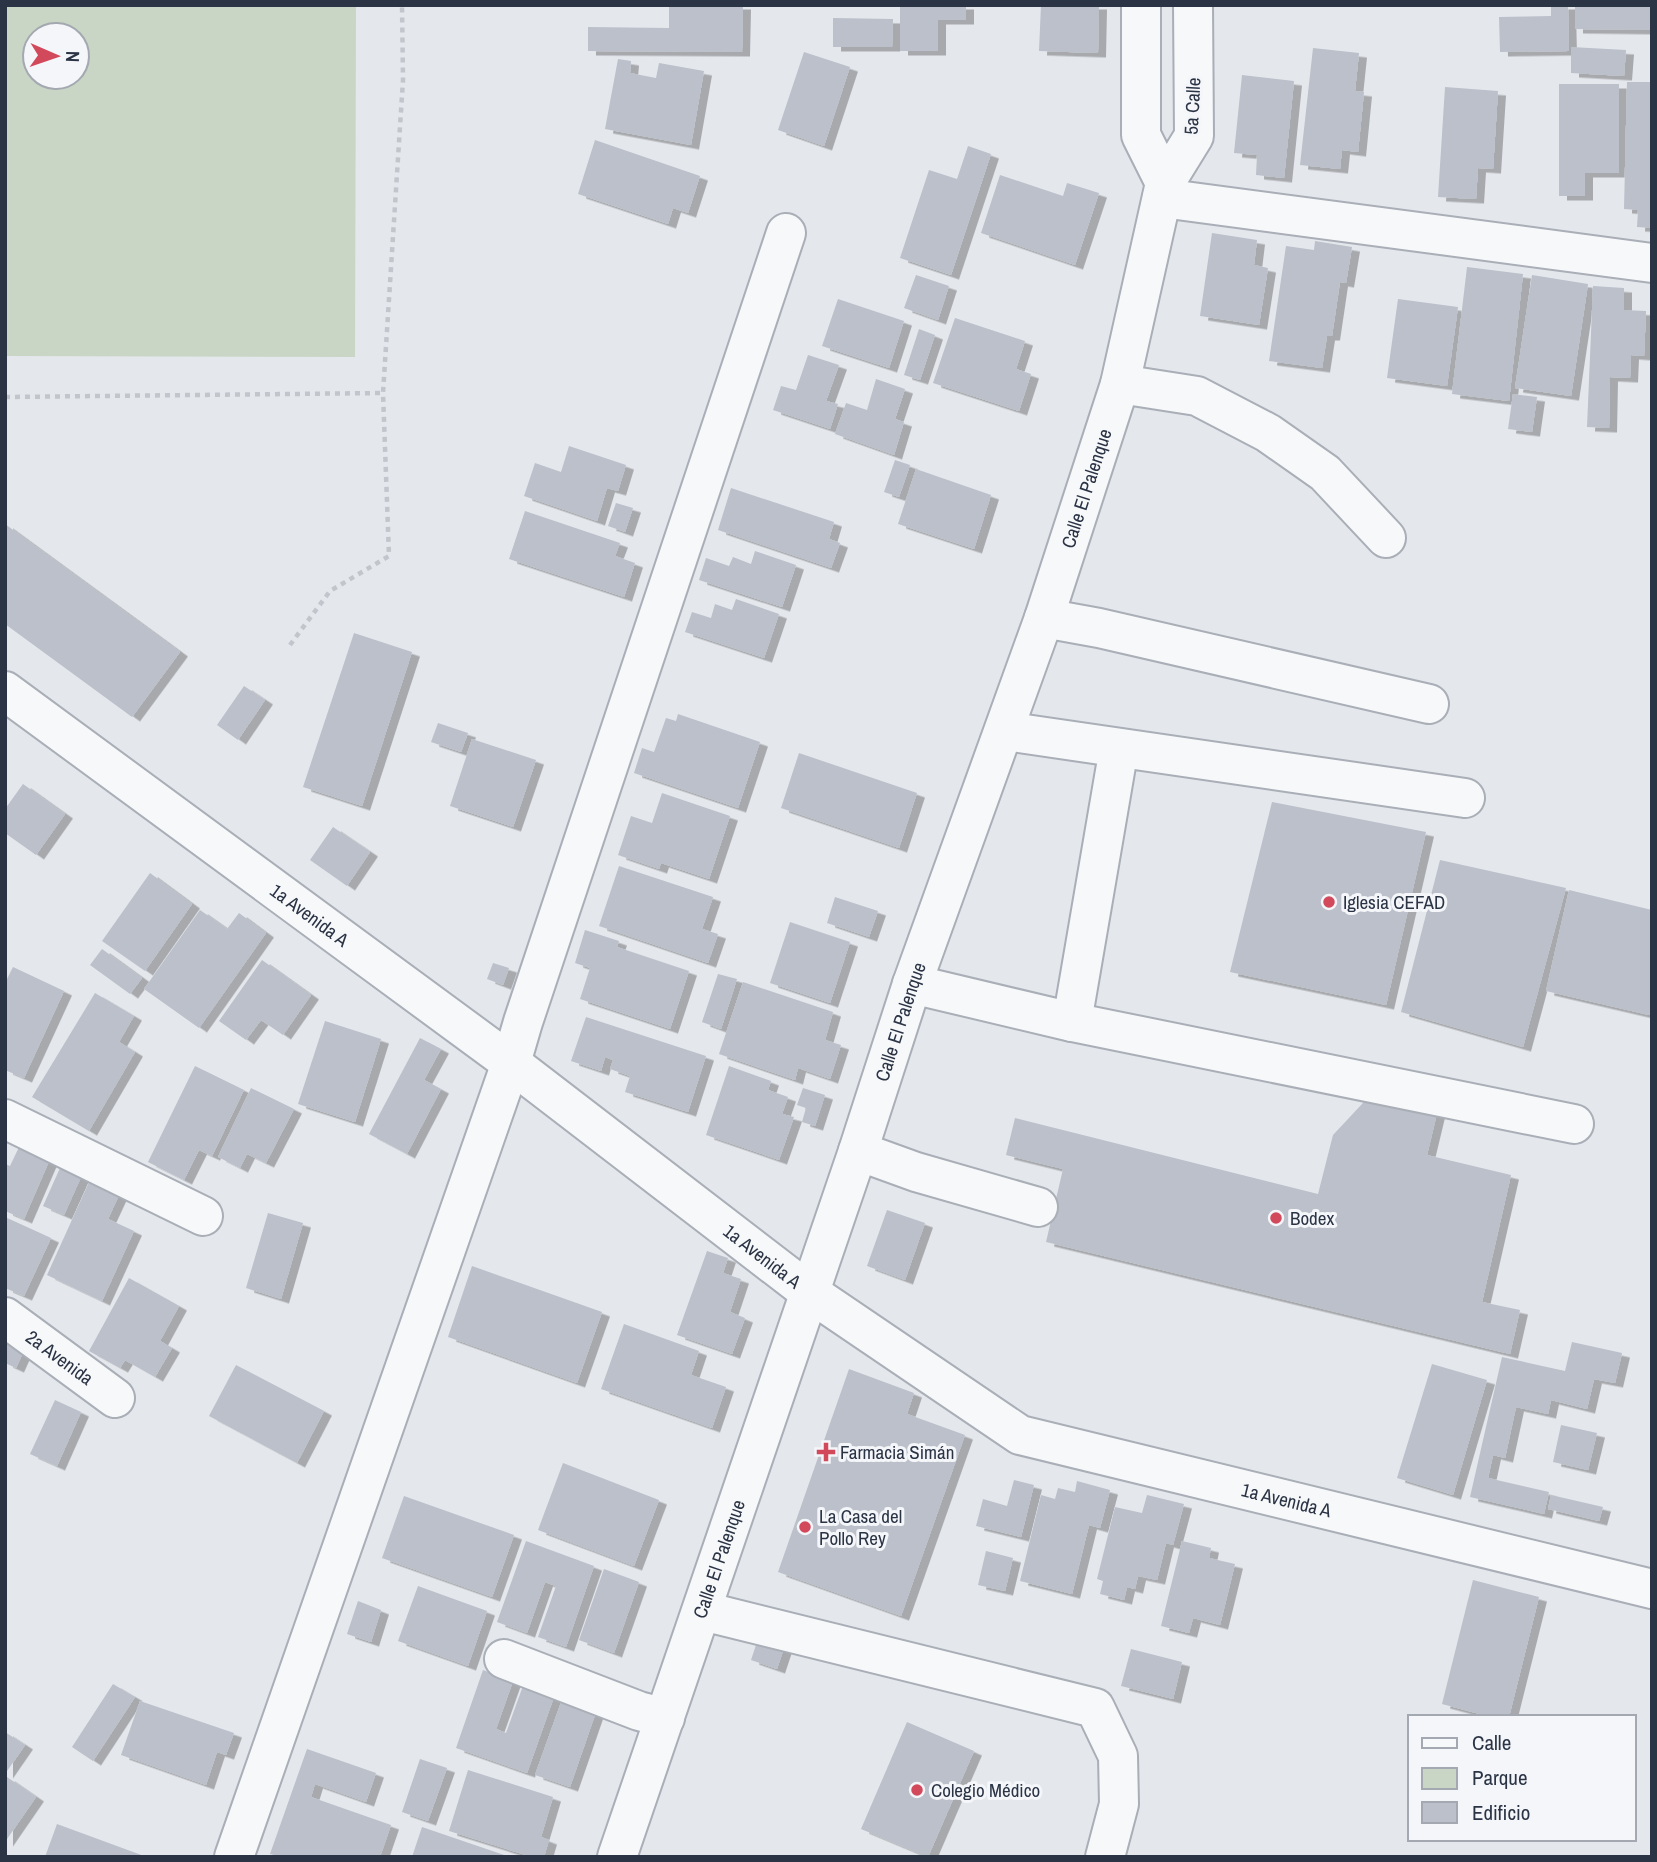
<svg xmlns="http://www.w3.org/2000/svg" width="1657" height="1862" font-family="'Archivo Narrow',sans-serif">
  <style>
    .green { fill: #c9d6c5; fill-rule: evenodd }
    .building { fill: #bbc0ca; filter: url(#shadow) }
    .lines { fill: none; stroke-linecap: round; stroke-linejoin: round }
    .minor-casing { stroke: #a9aeb7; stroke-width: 42 }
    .path { stroke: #c2c5cb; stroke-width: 4.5; stroke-dasharray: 5 5; stroke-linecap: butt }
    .minor { stroke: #f7f8fa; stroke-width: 38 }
    .poi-dot { fill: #d1495b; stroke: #f4f6f9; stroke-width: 2.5 }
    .labels { text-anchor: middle; stroke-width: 6; stroke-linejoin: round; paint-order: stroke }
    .street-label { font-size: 19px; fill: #2b3445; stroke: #f4f6f9 }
    .poi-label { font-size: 19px; fill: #2b3445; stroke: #f4f6f9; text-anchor: start }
  </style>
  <defs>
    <filter id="shadow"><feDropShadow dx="8" dy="4.5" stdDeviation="0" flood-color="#0004"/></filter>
  </defs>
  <rect width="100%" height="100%" fill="#e4e7ec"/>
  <path class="green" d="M5,5h351l-1,352 -350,-1zM35,35h42v42h-42z"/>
  <g class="building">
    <polygon points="669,5 743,5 742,52 588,51 588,27 669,28"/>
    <polygon points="900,5 966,5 966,20 938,20 938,51 900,51"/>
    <polygon points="1041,5 1099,5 1098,53 1039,51"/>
    <polygon points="1551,5 1568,5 1569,51 1500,52 1499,17 1551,16"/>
    <polygon points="1575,5 1652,5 1652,30 1575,29"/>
    <polygon points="833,18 893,19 892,47 833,47"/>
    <polygon points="1571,47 1626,50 1624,76 1571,73"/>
    <polygon points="1313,48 1359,53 1355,91 1364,92 1358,152 1342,150 1340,169 1300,165"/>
    <polygon points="804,52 850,67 824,146 778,130"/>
    <polygon points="618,59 631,61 630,73 656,78 659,63 704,71 691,145 605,129"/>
    <polygon points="1242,75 1294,81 1284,178 1256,175 1257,155 1234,153"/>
    <polygon points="1627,82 1652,82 1652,228 1637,227 1638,210 1624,209"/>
    <polygon points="1559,84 1619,84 1619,173 1585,173 1585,196 1559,196"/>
    <polygon points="1445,87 1498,91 1493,169 1478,168 1476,199 1438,197"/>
    <polygon points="595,140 700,176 688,213 673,208 668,224 578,194"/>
    <polygon points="968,146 991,154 951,275 900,258 929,170 957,179"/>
    <polygon points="1000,175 1063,196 1067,183 1099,193 1075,265 981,233"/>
    <polygon points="1212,233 1257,240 1254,265 1268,268 1259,325 1200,316"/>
    <polygon points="1315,241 1352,247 1346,283 1340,282 1332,336 1327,336 1322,368 1269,361 1286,246 1314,250"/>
    <polygon points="1467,267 1523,274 1509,401 1452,394"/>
    <polygon points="916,275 949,286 938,320 904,308"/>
    <polygon points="1532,275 1588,284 1571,396 1515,388"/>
    <polygon points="1593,286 1624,288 1624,310 1646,311 1644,356 1631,355 1630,378 1610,377 1609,428 1587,427"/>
    <polygon points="838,299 904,321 889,368 822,346"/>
    <polygon points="1398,299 1458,307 1447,386 1387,378"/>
    <polygon points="955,318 1025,341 1016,369 1031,374 1019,411 933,383"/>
    <polygon points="919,329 935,335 920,380 904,375"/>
    <polygon points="808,355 839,365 826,401 838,404 830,429 773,410 781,386 796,390"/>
    <polygon points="876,379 905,389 895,419 904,422 894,455 835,434 846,403 867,410"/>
    <polygon points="1513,394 1537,397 1532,432 1508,429"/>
    <polygon points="569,446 626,465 618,491 607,488 597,521 524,496 535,463 561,472"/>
    <polygon points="895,460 910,465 899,497 884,492"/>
    <polygon points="916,469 991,495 974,549 898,524"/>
    <polygon points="731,488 834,522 829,539 840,543 831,568 718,530"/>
    <polygon points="616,503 633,508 625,532 608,526"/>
    <polygon points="525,511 620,543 615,556 635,563 624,597 509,559"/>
    <polygon points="5,524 180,652 132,717 5,624"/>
    <polygon points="755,551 796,565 782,607 699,580 706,558 729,566 733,557 751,564"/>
    <polygon points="736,599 779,614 764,658 685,632 692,612 711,618 715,604 732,610"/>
    <polygon points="354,633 412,652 362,806 303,787"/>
    <polygon points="244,686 265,700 238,740 217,725"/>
    <polygon points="678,714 760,742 738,808 634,773 642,748 654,752 666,718 676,721"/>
    <polygon points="438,723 468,733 461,752 431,742"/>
    <polygon points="472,739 536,760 513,827 450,806"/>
    <polygon points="799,753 917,793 899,848 781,808"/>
    <polygon points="23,784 65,814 36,855 5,833 5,809"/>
    <polygon points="662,793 730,816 709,879 661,863 659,869 618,855 631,816 652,823"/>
    <polygon points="1272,802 1426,832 1386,1005 1230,972"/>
    <polygon points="333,827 370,852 347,886 310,860"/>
    <polygon points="1440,860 1566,888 1523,1047 1401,1012"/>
    <polygon points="619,866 713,897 702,929 718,934 708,963 599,926"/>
    <polygon points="150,873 192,904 145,971 102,941"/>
    <polygon points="1569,890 1652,910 1652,1005 1649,1015 1546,991"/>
    <polygon points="835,897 878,911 869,937 827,923"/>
    <polygon points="200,910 227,929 239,913 266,933 199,1028 144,989"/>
    <polygon points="790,922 850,942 830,1003 770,983"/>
    <polygon points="585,930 619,941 617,947 689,971 670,1029 580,999 590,968 575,963"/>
    <polygon points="102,949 142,978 130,994 90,965"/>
    <polygon points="262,960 311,995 283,1035 261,1020 246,1040 219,1021"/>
    <polygon points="493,963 509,968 503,985 487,979"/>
    <polygon points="13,967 64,991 24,1078 5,1070 5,983"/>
    <polygon points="718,974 737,979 721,1029 702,1022"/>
    <polygon points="743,982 833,1012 825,1040 841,1045 830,1079 798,1068 795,1080 719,1054"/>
    <polygon points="95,993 134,1016 119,1042 135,1052 89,1131 32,1097"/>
    <polygon points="586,1017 706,1056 688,1112 625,1092 630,1076 610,1069 613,1060 605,1057 601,1071 571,1061"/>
    <polygon points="325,1021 381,1039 355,1122 298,1104"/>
    <polygon points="420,1038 441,1049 424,1080 441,1089 407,1154 369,1134"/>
    <polygon points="195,1066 244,1090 212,1156 199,1150 184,1180 148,1162"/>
    <polygon points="729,1066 771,1081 768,1090 788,1097 782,1114 794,1117 779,1160 706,1135"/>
    <polygon points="251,1088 294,1109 266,1163 247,1154 240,1168 218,1157"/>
    <polygon points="803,1088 825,1095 815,1126 802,1122 806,1108 797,1105"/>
    <polygon points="1376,1089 1439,1105 1427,1155 1511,1175 1482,1302 1520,1310 1510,1354 1046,1242 1063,1169 1006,1155 1015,1118 1318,1194 1333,1135"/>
    <polygon points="20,1145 50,1159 24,1219 5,1211 5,1164 10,1166"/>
    <polygon points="60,1168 81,1177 64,1215 43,1206"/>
    <polygon points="90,1180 120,1193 108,1219 134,1231 102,1301 47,1275"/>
    <polygon points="887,1210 925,1223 905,1280 867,1266"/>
    <polygon points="268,1213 303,1223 281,1299 246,1288"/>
    <polygon points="5,1217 51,1238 24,1296 5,1288"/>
    <polygon points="707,1251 728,1258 723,1273 741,1279 730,1312 745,1318 732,1354 677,1335"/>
    <polygon points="472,1266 602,1312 577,1383 448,1337"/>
    <polygon points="129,1278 179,1306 160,1341 172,1348 155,1377 125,1360 120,1368 89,1351"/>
    <polygon points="624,1324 699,1351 691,1375 726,1387 712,1428 601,1389"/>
    <polygon points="5,1328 29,1339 16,1368 5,1363"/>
    <polygon points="1572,1342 1622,1353 1615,1383 1594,1379 1587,1409 1551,1400 1548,1414 1516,1407 1505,1458 1493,1455 1488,1478 1549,1492 1544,1514 1470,1497 1502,1357 1565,1371"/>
    <polygon points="1432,1364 1487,1380 1453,1495 1397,1478"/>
    <polygon points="236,1365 324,1411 297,1463 209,1416"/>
    <polygon points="849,1369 914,1393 907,1414 965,1435 901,1616 778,1572"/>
    <polygon points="55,1400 81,1412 57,1466 30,1454"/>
    <polygon points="1561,1425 1597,1433 1588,1470 1553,1462"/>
    <polygon points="563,1463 659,1500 634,1566 538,1530"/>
    <polygon points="1014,1480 1034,1485 1021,1537 976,1526 983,1499 1007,1506"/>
    <polygon points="1077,1481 1110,1490 1100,1528 1089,1525 1072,1594 1020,1581 1041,1495 1055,1499 1058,1488 1075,1492"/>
    <polygon points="1147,1495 1184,1504 1173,1545 1166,1543 1157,1580 1138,1576 1135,1589 1127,1587 1124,1600 1100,1594 1103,1581 1097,1579 1115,1507 1142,1513"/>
    <polygon points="1551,1495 1603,1507 1599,1521 1548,1509"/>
    <polygon points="404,1496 514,1535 492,1597 382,1558"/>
    <polygon points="526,1541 594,1566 566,1647 538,1637 556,1586 545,1582 527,1633 497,1622"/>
    <polygon points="1182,1541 1211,1548 1209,1558 1235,1564 1220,1625 1193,1618 1189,1633 1161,1626"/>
    <polygon points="986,1551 1013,1558 1005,1591 978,1585"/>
    <polygon points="604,1569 639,1582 614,1653 579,1640"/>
    <polygon points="1473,1580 1539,1597 1509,1717 1491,1717 1442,1704"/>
    <polygon points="418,1586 487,1611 468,1666 398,1641"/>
    <polygon points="358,1601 381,1610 371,1642 347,1634"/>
    <polygon points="758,1639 784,1648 777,1669 751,1660"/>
    <polygon points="1131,1649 1182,1662 1173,1699 1121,1686"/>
    <polygon points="483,1670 513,1681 496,1729 506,1733 524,1683 555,1694 527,1773 456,1748"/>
    <polygon points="113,1684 135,1697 93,1761 72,1747"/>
    <polygon points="563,1697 597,1709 570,1787 535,1775"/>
    <polygon points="140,1701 234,1733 226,1755 217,1752 206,1785 121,1755"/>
    <polygon points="907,1722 974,1751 928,1857 861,1829"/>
    <polygon points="5,1732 25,1745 5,1774"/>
    <polygon points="307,1749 376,1773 366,1802 315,1784 311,1797 391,1825 380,1857 282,1857 270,1854"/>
    <polygon points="420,1759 447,1768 428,1821 402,1812"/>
    <polygon points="468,1770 553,1797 541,1837 549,1840 544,1857 532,1857 449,1831"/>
    <polygon points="7,1777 36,1797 5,1842 5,1779"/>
    <polygon points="57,1824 144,1856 144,1857 45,1857"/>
    <polygon points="422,1827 507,1856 507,1857 412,1857"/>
  </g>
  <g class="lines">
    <defs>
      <g id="minor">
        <polyline points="1141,5 1141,135 1165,183"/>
        <polyline points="1162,198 1652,263"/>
        <polyline points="1120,384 1197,396 1268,433 1325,473 1386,538"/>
        <polyline points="1044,618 1099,628 1429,704"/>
        <path id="s1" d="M5,691l506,372 298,229 211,143 632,154"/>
        <polyline points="1005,731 1465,798"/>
        <polyline points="912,984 1072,1022 1574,1124"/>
        <polyline points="1072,1022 1119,748"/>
        <polyline points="5,1119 203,1216"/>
        <polyline points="858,1151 916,1172 1038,1207"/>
        <path id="s2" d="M5,1317l110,81"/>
        <polyline points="703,1611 1095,1708 1118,1756 1119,1804 1105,1857"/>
        <polyline points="504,1659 639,1711 665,1718"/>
        <polyline points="234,1857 511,1063 523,1022 786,233"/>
        <path id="s3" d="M617,1857l241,-706 54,-167 132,-366 76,-234 45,-201 29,-47 -1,-131"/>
      </g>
    </defs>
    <use href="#minor" class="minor-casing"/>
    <g class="path">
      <polyline points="5,397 383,393"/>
      <polyline points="290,645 330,591 389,556 383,393 403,80 402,5"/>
    </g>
    <use href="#minor" class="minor"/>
  </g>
  <g class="poi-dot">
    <circle cx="1329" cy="902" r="7"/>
    <circle cx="1276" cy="1218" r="7"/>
    <path d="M822.5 1441.5h7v7h7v7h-7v7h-7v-7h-7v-7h7z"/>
    <circle cx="805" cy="1527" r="7"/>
    <circle cx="917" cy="1790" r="7"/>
  </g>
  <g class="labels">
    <g class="street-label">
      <text transform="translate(1192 106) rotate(-87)" y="7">5a Calle</text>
      <text dy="7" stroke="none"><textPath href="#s3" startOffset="1447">Calle El Palenque</textPath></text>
      <text dy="7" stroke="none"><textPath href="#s1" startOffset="378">1a Avenida A</textPath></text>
      <text dy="7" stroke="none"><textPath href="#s3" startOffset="882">Calle El Palenque</textPath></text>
      <text dy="7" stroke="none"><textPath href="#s1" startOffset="945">1a Avenida A</textPath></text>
      <text dy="7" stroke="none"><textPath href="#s2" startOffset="68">2a Avenida</textPath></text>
      <text dy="7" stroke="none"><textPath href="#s1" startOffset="1533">1a Avenida A</textPath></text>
      <text dy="7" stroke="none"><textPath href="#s3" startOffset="315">Calle El Palenque</textPath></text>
    </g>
    <g class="poi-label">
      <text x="1343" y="909">Iglesia CEFAD</text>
      <text x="1290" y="1225">Bodex</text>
      <text x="840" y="1459">Farmacia Simán</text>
      <text x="819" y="1523">La Casa del<tspan x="819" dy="22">Pollo Rey</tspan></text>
      <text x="931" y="1797">Colegio Médico</text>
    </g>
  </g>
  <rect width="1657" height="1862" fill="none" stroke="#2b3445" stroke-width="14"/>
  <rect x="1408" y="1715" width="228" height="126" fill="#f4f6f9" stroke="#a4a8b1" stroke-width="2"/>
  <rect x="1422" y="1738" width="35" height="10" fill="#f7f8fa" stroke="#a4a8b1" stroke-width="2"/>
  <text x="1472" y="1750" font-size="21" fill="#2b3445">Calle</text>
  <rect x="1422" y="1768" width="35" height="21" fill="#c9d6c5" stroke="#a4a8b1" stroke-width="2"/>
  <text x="1472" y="1785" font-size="21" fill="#2b3445">Parque</text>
  <rect x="1422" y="1802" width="35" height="21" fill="#bbc0ca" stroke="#a4a8b1" stroke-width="2"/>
  <text x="1472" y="1820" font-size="21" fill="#2b3445">Edificio</text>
  <g transform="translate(56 56) rotate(92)"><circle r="33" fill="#f4f6f9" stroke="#a4a8b1" stroke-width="2"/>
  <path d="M0-5L12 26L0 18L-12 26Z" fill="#d1495b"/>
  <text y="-10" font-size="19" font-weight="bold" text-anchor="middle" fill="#2b3445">N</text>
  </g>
</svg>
